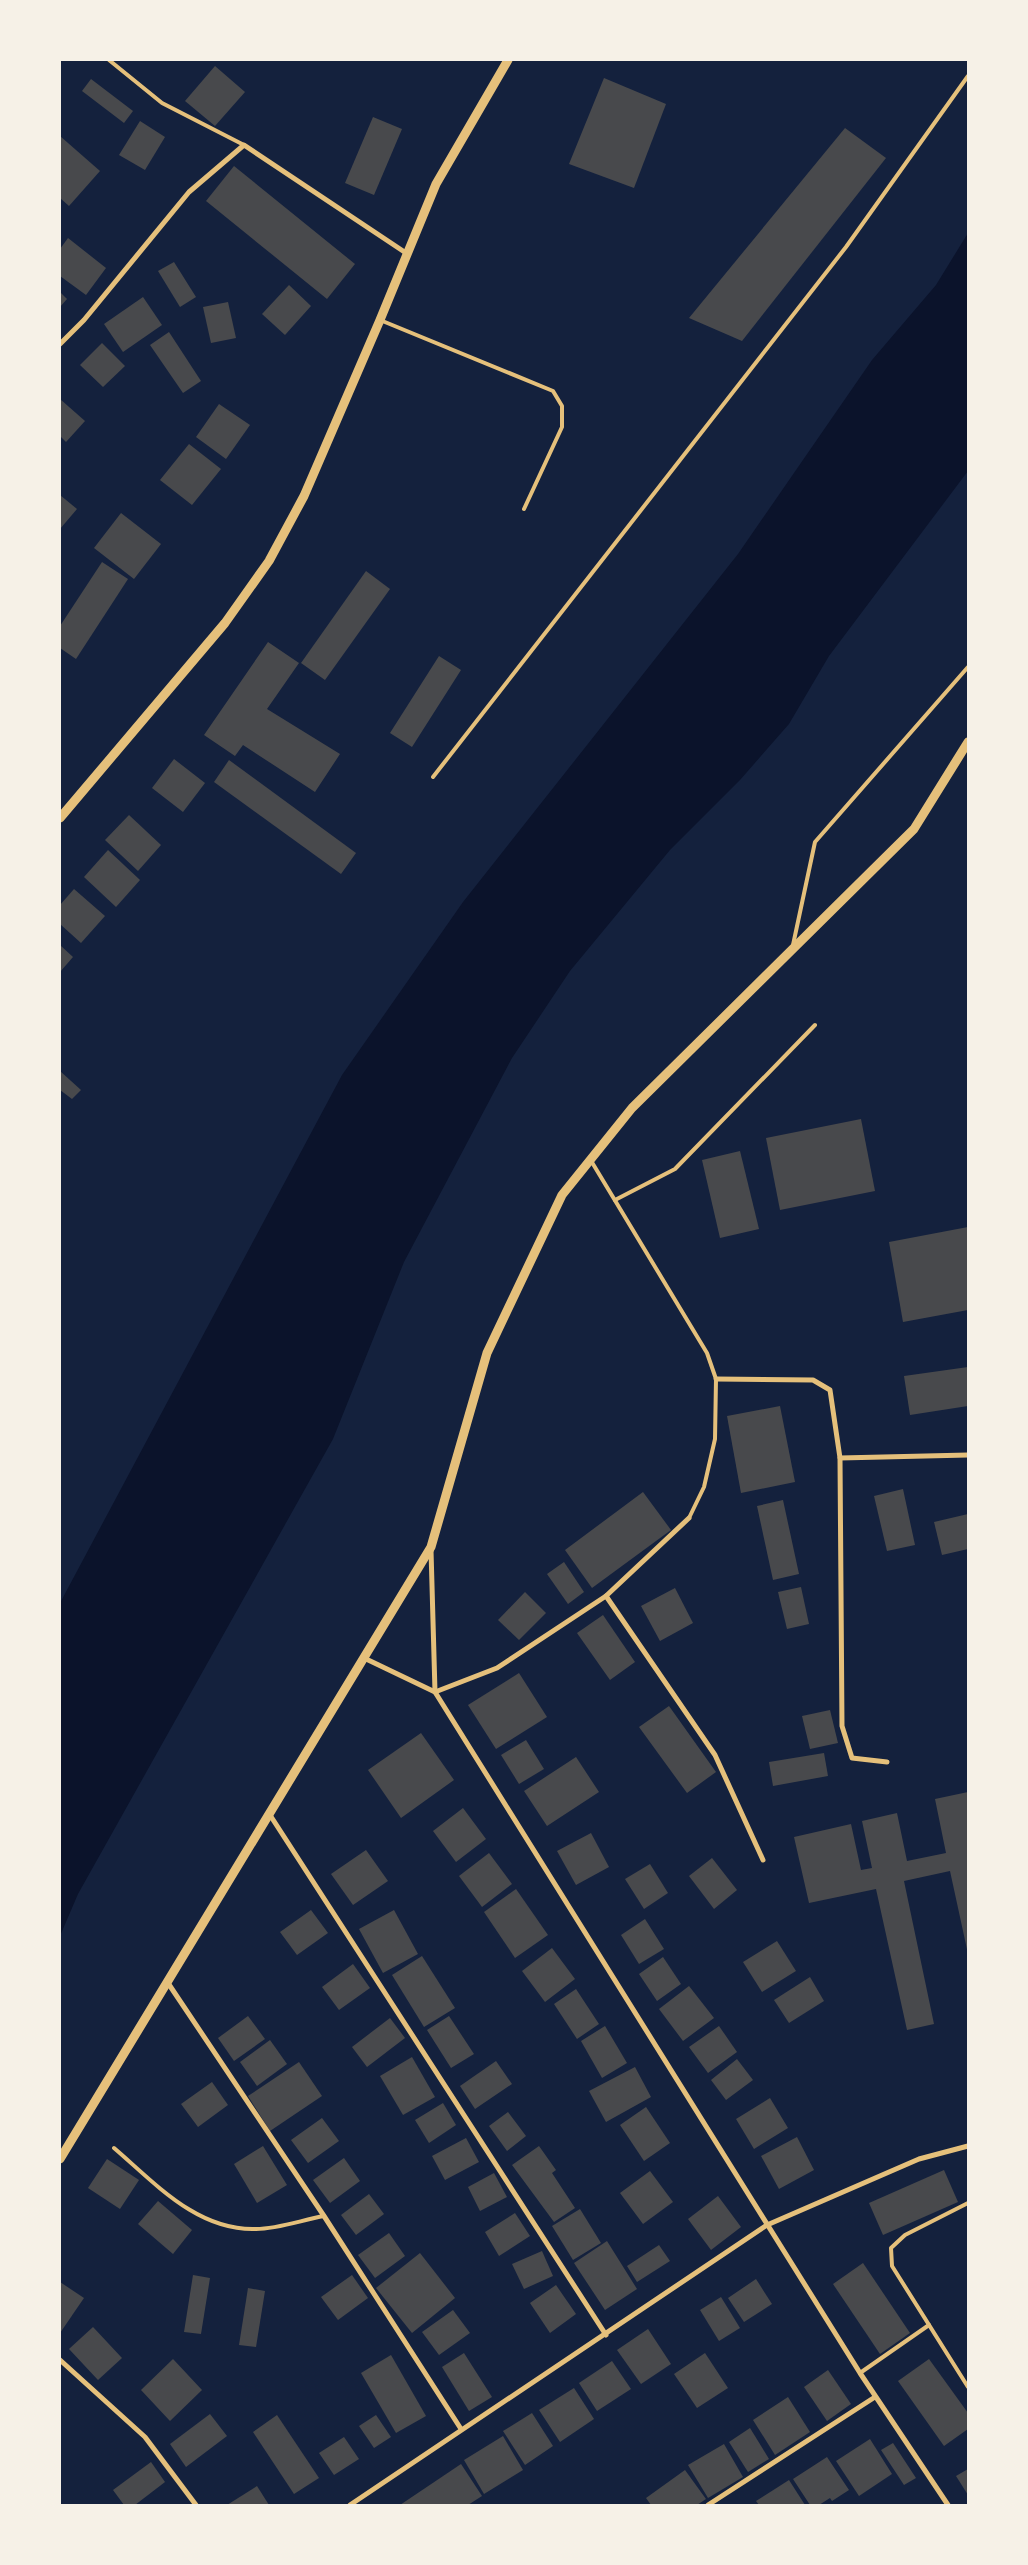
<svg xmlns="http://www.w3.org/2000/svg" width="1028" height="2565" font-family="Barlow,sans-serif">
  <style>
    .water { fill: #0b132b }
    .building { fill: #48494c }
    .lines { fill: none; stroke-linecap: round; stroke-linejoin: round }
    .service { stroke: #e5c07b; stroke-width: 4 }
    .minor { stroke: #e5c07b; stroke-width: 5 }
    .tertiary { stroke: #e5c07b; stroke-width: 9 }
  </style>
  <rect width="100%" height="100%" fill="#14213d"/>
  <polygon class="water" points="968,233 968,471 829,656 789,724 740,780 670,850 570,971 512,1058 404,1262 333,1439 78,1894 60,1936 60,1603 342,1075 463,902 738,554 872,360 936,285"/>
  <g class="building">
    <polygon points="215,66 245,92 215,126 185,101"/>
    <polygon points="604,78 666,104 634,188 569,164"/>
    <polygon points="91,79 133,111 124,123 82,91"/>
    <polygon points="373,117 402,129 374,195 345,183"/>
    <polygon points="140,121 165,137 145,170 119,155"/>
    <polygon points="845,128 886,158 742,341 689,318"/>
    <polygon points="60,136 100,171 69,206 60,198"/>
    <polygon points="234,166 355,264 327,299 206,201"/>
    <polygon points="68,238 106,268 86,295 60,276 60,249"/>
    <polygon points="174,262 196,297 180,307 158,271"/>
    <polygon points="289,285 311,306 285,335 262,314"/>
    <polygon points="60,292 67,299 60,307"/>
    <polygon points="143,297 162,325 123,352 104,324"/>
    <polygon points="228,302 236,338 211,343 203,307"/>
    <polygon points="169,332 201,381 183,393 150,345"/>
    <polygon points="102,343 125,366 103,387 80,365"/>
    <polygon points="60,399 85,421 66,442 60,436"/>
    <polygon points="219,404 250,425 226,459 196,437"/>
    <polygon points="189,444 221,469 192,505 160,480"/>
    <polygon points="60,495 77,509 60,529"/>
    <polygon points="121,513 161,544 134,579 94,548"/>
    <polygon points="102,562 128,579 76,659 60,648 60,626"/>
    <polygon points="366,571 390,589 325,680 301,663"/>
    <polygon points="268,642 299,663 267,709 340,754 315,792 243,745 235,756 204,735"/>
    <polygon points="439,656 461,670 412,747 390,733"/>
    <polygon points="174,759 205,783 183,812 152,788"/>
    <polygon points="229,760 356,853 341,874 214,782"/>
    <polygon points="129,815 161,845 138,871 105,840"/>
    <polygon points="108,850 140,880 116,907 84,877"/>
    <polygon points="74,889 105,916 81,943 60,924 60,905"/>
    <polygon points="60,945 73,957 60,972"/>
    <polygon points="60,1071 81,1090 72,1099 60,1090"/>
    <polygon points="861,1119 875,1191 780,1210 766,1138"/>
    <polygon points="740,1151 759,1229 720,1238 702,1160"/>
    <polygon points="968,1227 968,1310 903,1322 889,1242"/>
    <polygon points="968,1367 968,1406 910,1415 904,1376"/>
    <polygon points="780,1406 795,1482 741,1493 727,1416"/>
    <polygon points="903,1489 915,1545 887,1551 874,1496"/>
    <polygon points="643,1492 671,1530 592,1588 565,1550"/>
    <polygon points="783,1500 799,1574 773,1580 757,1506"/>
    <polygon points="968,1514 968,1549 942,1555 934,1522"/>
    <polygon points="564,1562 584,1592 568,1604 547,1574"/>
    <polygon points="801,1587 809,1624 787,1629 778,1592"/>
    <polygon points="675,1588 693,1623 660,1641 641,1606"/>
    <polygon points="525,1592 546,1613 519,1640 498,1620"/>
    <polygon points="603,1615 635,1662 610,1680 577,1633"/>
    <polygon points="519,1673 547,1717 496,1749 468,1705"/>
    <polygon points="669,1706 716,1772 687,1793 639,1727"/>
    <polygon points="830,1710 838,1743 810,1749 802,1716"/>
    <polygon points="421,1733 454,1780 401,1818 368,1770"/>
    <polygon points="526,1740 544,1769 519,1784 501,1755"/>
    <polygon points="824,1753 828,1776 773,1786 769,1762"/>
    <polygon points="576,1757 599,1792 547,1826 524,1791"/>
    <polygon points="968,1792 968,1954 950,1871 904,1881 934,2024 907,2030 876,1889 809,1903 794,1837 851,1824 861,1870 872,1868 862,1821 897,1813 907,1861 946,1853 935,1799"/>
    <polygon points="463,1808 486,1839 456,1862 433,1831"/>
    <polygon points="591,1833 609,1867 576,1885 557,1851"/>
    <polygon points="366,1850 388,1881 353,1905 331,1874"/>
    <polygon points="489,1853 512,1884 482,1907 459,1876"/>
    <polygon points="712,1858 737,1890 714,1909 689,1876"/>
    <polygon points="650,1864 668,1893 644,1909 625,1879"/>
    <polygon points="516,1889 548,1935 515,1958 484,1912"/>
    <polygon points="311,1910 328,1933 297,1955 280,1932"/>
    <polygon points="394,1910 418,1954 383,1973 359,1929"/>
    <polygon points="645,1919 664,1949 639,1964 621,1935"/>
    <polygon points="777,1941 796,1971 762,1992 743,1962"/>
    <polygon points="552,1948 575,1979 545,2002 522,1971"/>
    <polygon points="422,1956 455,2008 424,2027 392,1975"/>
    <polygon points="663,1957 681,1984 657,2001 639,1974"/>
    <polygon points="353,1964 370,1988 339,2010 322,1987"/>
    <polygon points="810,1977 824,2001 789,2023 774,2000"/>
    <polygon points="689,1986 714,2018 683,2041 659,2009"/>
    <polygon points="576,1989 599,2024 577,2039 554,2004"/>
    <polygon points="248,2016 265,2039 234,2061 218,2038"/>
    <polygon points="449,2016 474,2054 451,2068 427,2030"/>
    <polygon points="390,2018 405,2038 367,2067 352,2047"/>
    <polygon points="605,2026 627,2063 602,2078 581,2041"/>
    <polygon points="719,2026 737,2052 708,2073 689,2047"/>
    <polygon points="270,2040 287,2064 257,2086 240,2062"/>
    <polygon points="412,2057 435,2097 403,2115 380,2076"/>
    <polygon points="737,2059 753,2080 726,2100 711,2080"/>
    <polygon points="496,2061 512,2084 475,2109 460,2086"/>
    <polygon points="299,2062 322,2096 270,2131 248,2096"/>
    <polygon points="635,2067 651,2097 606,2122 589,2091"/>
    <polygon points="212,2082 228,2105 198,2127 181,2104"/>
    <polygon points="770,2098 788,2128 754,2149 736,2119"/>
    <polygon points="443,2103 456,2125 429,2143 415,2120"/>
    <polygon points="646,2107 670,2143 644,2161 620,2125"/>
    <polygon points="508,2112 526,2136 507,2151 489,2126"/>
    <polygon points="322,2118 339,2141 308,2163 291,2140"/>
    <polygon points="797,2137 814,2170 779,2189 761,2156"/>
    <polygon points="466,2138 479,2162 445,2180 432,2156"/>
    <polygon points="263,2146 287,2185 257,2203 234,2164"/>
    <polygon points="539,2146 556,2170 552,2173 575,2208 554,2222 512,2165"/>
    <polygon points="344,2158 360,2181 330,2203 313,2180"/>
    <polygon points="107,2159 139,2180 120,2209 88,2188"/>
    <polygon points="944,2170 958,2202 883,2235 869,2203"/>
    <polygon points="650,2171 673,2202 643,2224 620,2193"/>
    <polygon points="494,2173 507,2197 480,2211 468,2187"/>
    <polygon points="369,2194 384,2214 356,2235 341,2215"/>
    <polygon points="718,2196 741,2227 711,2250 688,2219"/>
    <polygon points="158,2201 192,2230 173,2254 138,2224"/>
    <polygon points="580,2209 601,2243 573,2260 552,2226"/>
    <polygon points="515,2213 530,2236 499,2256 485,2232"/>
    <polygon points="389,2233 405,2256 375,2278 358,2255"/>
    <polygon points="607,2241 637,2289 605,2310 574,2263"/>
    <polygon points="659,2245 670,2261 637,2282 627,2266"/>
    <polygon points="542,2251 553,2276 524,2289 512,2264"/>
    <polygon points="420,2253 455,2298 412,2333 376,2288"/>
    <polygon points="863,2263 910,2333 880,2354 833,2284"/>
    <polygon points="193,2275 210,2278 201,2334 184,2332"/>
    <polygon points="352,2275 368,2298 338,2320 321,2297"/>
    <polygon points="756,2279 772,2304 744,2322 728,2298"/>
    <polygon points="60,2282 84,2298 60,2333"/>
    <polygon points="556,2285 576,2314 550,2333 530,2303"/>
    <polygon points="248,2288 265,2291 256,2347 239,2345"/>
    <polygon points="721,2297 740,2328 719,2341 700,2310"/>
    <polygon points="453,2310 470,2333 439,2355 422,2332"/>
    <polygon points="93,2327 122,2358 98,2380 69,2349"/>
    <polygon points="648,2329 671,2364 641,2384 617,2350"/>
    <polygon points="464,2353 492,2397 469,2411 442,2367"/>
    <polygon points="705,2353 728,2388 697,2408 674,2374"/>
    <polygon points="391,2355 426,2416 396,2433 361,2373"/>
    <polygon points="173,2359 202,2390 170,2421 141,2390"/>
    <polygon points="929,2359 968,2413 968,2429 944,2446 898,2381"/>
    <polygon points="612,2361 631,2389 597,2411 579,2383"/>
    <polygon points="828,2370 851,2404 827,2421 804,2387"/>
    <polygon points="574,2388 594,2419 560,2442 539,2410"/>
    <polygon points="788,2397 810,2432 775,2455 753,2420"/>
    <polygon points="532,2413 553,2446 525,2465 503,2431"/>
    <polygon points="210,2414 227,2436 186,2467 170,2444"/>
    <polygon points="277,2415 319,2478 294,2494 253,2432"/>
    <polygon points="376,2415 391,2437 374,2448 359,2426"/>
    <polygon points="750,2428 769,2459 748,2472 729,2442"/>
    <polygon points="503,2436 523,2470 484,2494 464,2460"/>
    <polygon points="344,2437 359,2459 334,2475 319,2453"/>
    <polygon points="870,2439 892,2474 859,2496 836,2461"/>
    <polygon points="893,2443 916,2478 904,2485 881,2450"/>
    <polygon points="724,2444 743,2477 708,2498 688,2465"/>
    <polygon points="827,2457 849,2490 832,2501 830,2498 819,2505 810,2505 793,2479"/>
    <polygon points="151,2462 165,2482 135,2505 124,2505 113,2490"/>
    <polygon points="461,2464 482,2496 468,2505 400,2505"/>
    <polygon points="968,2469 968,2495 956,2476"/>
    <polygon points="685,2470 706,2499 697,2505 651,2505 646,2498"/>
    <polygon points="789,2480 805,2505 759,2505 756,2501"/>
    <polygon points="257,2486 269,2505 227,2505"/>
  </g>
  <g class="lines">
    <g class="service">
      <polyline points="109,60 162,103 244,145"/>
      <polyline points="380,320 553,391 562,406 562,427 524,509"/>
      <polyline points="433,777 846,247 968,76"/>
      <polyline points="793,945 815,842 968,667"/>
      <polyline points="590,1159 707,1353 716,1379 715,1439 704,1487 689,1518"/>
      <polyline points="615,1200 675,1169 815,1025"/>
      <path d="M114,2148c41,35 83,83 142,81 22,0 46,-9 68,-13"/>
      <polyline points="968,2203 905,2235 891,2248 892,2266 968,2387"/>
      <polyline points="860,2373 929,2325"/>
    </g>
    <g class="minor">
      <polyline points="60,344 84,320 189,192 244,145 406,253"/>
      <polyline points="716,1379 813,1380 830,1390 840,1458 842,1726 852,1758 887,1762"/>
      <polyline points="840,1458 968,1455"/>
      <polyline points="431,1550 435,1692 860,2373 948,2505"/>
      <polyline points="606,1596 715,1755 763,1860"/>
      <polyline points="364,1658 435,1692 497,1668 606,1596 689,1518"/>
      <polyline points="270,1815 606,2335"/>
      <polyline points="168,1983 324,2216 461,2429"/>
      <polyline points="60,2360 145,2437 196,2505"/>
      <polyline points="350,2505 767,2225 919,2159 968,2146"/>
      <polyline points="708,2505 875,2397"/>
    </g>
    <g class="tertiary">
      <polyline points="60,818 225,623 269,561 304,496 380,320 436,184 508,60"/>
      <polyline points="60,2159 431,1547 487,1353 562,1195 632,1108 914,829 968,742"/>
    </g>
  </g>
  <rect width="1028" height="2565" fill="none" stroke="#f6f1e7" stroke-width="122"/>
</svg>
